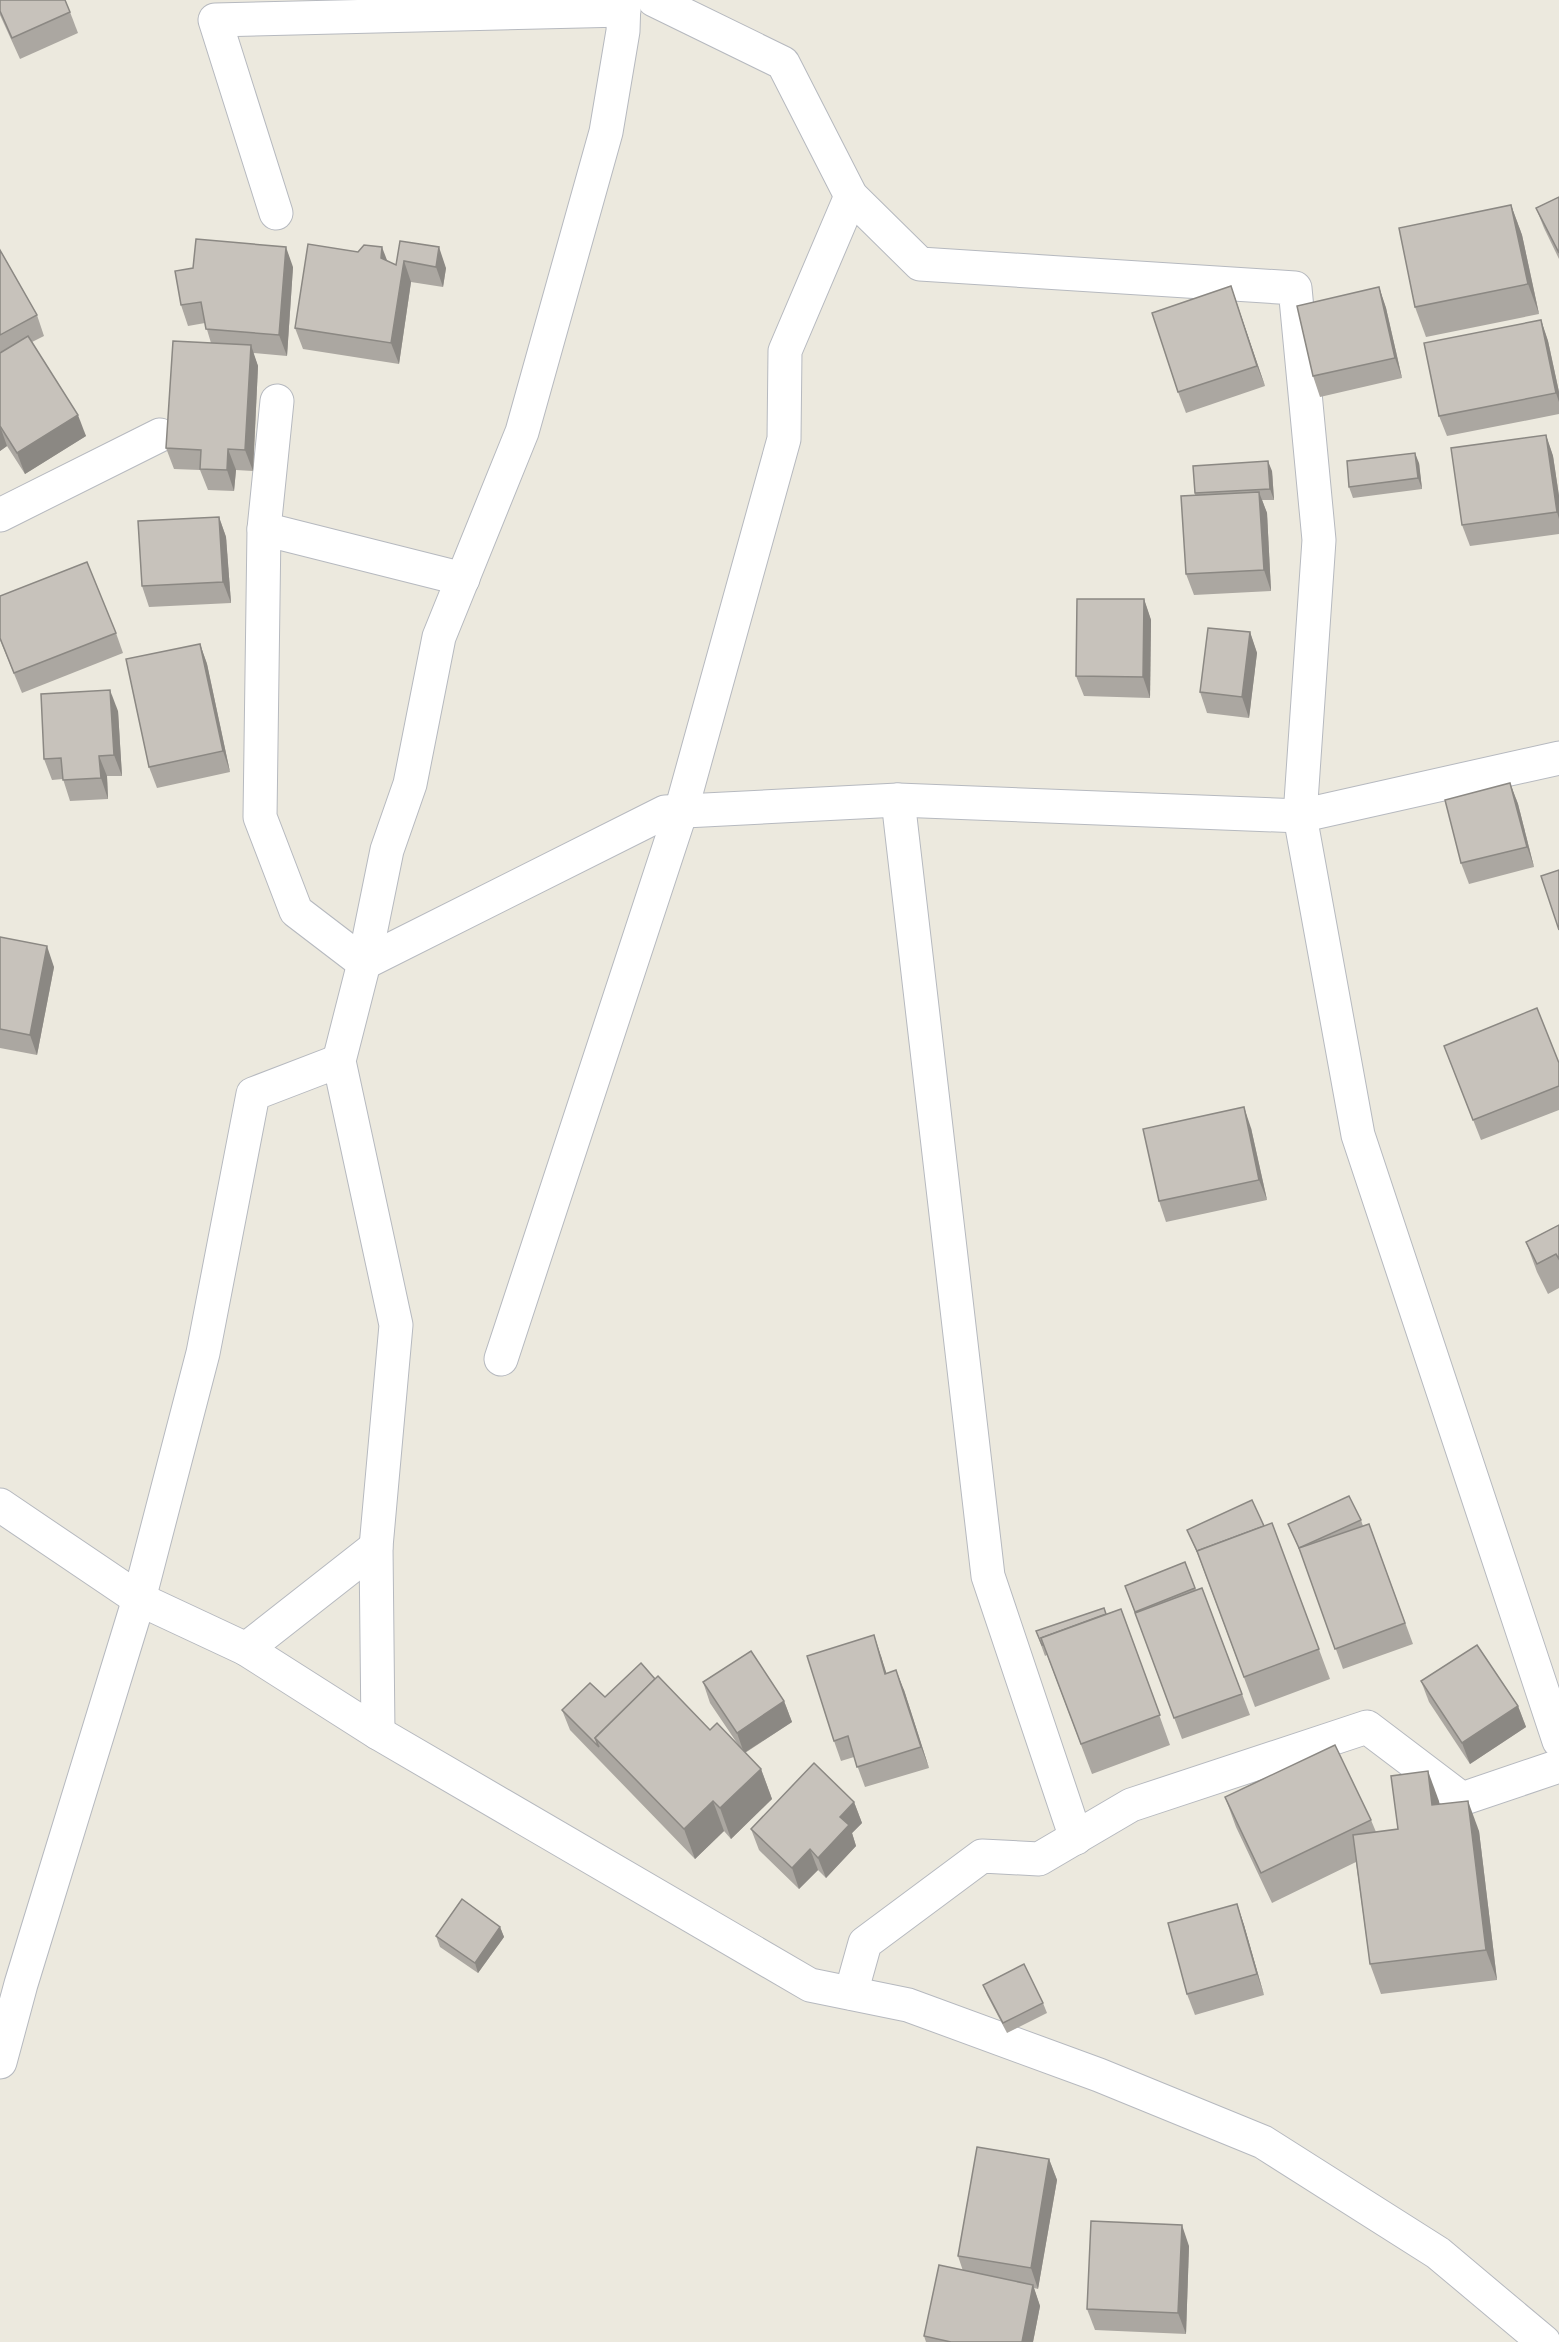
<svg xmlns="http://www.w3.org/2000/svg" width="1559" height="2342" font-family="Helvetica,sans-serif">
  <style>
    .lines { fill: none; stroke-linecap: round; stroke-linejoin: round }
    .minor-casing { stroke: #b6b9bf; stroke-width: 35 }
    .minor { stroke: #fff; stroke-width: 33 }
    .wall { fill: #aba7a1 }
    .shaded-wall { fill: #8b8883 }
    .building { fill: #c7c2bb; stroke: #8b8883; stroke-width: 1.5 }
  </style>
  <rect width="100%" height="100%" fill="#ece9de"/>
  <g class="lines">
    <defs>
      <g id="minor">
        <polyline points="654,0 783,63 851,196 920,264 1295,288 1319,540 1300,816 1358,1135 1559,1741"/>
        <polyline points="276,213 215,20 624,10"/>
        <polyline points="277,401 264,529 260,817 296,911 364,963 665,812 898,800 1300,816 1559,758"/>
        <polyline points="0,515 160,435"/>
        <polyline points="264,529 463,579"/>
        <polyline points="898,800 988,1576 1076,1838"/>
        <polyline points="501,1359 681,811 784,439 785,351 851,196"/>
        <polyline points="0,1505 139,1599 246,1649 378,1733 810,1985 908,2005 1099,2075 1263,2142 1438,2253 1544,2342"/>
        <polyline points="246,1649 376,1547"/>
        <polyline points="378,1733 376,1547 396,1325 339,1061 364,963 387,850 410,784 439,637 522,432 606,132 623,31 624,0"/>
        <polyline points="851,1993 865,1943 982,1856 1039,1859 1131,1805 1367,1727 1462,1799 1559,1766"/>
        <polyline points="0,2062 21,1984 139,1599 203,1353 253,1094 339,1061"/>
      </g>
    </defs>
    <use href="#minor" class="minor-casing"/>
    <use href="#minor" class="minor"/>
  </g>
  <g class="wall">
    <polygon points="0,0 70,12 78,33 20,59 0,15"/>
    <polygon points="1559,197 1559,259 1544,228 1536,208"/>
    <polygon points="1511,205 1522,235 1539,314 1426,337 1415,307"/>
    <polygon points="400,241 446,268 443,287 411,282 399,364 303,349 295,328 387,261 396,265"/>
    <polygon points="0,250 37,315 44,336 32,342 86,436 25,474 7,446 0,451"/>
    <polygon points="293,267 287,356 253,353 258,366 253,471 236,470 234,491 208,490 200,470 174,469 166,448 211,343 205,323 188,326 181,305"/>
    <polygon points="1231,286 1265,386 1186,413 1178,392"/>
    <polygon points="1379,287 1386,308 1402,378 1320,397 1313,376"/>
    <polygon points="1541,320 1548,341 1559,392 1559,414 1447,436 1439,416"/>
    <polygon points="1546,435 1553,456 1559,496 1559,534 1470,546 1462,525"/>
    <polygon points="1419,463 1422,489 1353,498 1349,487"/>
    <polygon points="1272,471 1274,500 1262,500 1267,513 1271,591 1194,595 1186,574 1195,495 1195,493"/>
    <polygon points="219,517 226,537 231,603 149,607 142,586"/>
    <polygon points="0,596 116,633 123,653 22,693 0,640"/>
    <polygon points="1144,599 1151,620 1150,698 1084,696 1076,676"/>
    <polygon points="1250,632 1257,653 1249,718 1207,713 1200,692"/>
    <polygon points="200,644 207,664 230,772 157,788 149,767"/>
    <polygon points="118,711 122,776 107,776 108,799 70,801 63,779 52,780 44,759"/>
    <polygon points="1510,783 1518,804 1534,867 1469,884 1461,863"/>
    <polygon points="0,937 54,967 37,1055 0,1048"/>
    <polygon points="1444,1046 1559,1063 1559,1110 1481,1140"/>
    <polygon points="1251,1128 1267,1200 1166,1222 1159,1201"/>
    <polygon points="1559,1225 1559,1288 1548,1294 1537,1272 1526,1242"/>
    <polygon points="1361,1520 1363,1526 1369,1524 1413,1644 1343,1669 1303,1558 1288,1524"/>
    <polygon points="1272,1523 1330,1679 1255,1707 1198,1555 1187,1530 1264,1526"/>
    <polygon points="1185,1562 1196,1590 1202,1588 1250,1715 1182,1739 1125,1586"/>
    <polygon points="1121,1609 1170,1745 1092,1774 1047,1655 1045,1656 1036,1631 1106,1614"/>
    <polygon points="881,1656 886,1673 904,1690 929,1768 865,1787 854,1757 841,1761 834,1741"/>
    <polygon points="655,1679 710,1730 739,1746 710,1703 703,1682 784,1701 792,1722 745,1753 761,1769 772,1799 731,1839 724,1831 695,1859 570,1730 562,1710 605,1697"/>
    <polygon points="1421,1681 1518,1706 1526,1727 1470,1764 1429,1702"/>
    <polygon points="1225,1797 1371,1820 1376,1832 1398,1829 1439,1801 1439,1805 1479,1831 1497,1980 1381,1994 1370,1964 1356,1862 1272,1903 1236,1827"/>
    <polygon points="854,1802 862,1823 852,1833 856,1846 826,1878 818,1870 799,1889 759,1850 751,1829"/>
    <polygon points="1237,1904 1244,1925 1264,1995 1195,2015 1187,1994"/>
    <polygon points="500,1927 504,1937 478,1973 440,1947 436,1936"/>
    <polygon points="983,1985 1043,2003 1047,2013 1007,2033 987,1995"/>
    <polygon points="1049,2159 1057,2180 1038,2289 1034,2288 1040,2306 1033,2342 926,2342 924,2336 963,2271 958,2256"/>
    <polygon points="1189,2246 1186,2334 1095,2330 1087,2309"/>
  </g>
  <g class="shaded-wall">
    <polygon points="1511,205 1522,235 1539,314 1528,284"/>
    <polygon points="286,247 293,267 287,356 279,335"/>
    <polygon points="382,247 390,268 381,258"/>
    <polygon points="439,247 446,268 443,287 436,267"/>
    <polygon points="404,261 411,282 399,364 391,343"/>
    <polygon points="1231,286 1238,307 1265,386 1257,366"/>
    <polygon points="1379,287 1386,308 1402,378 1395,358"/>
    <polygon points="1541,320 1548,341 1559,392 1559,402 1556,393"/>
    <polygon points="251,345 258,366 253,471 245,450"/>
    <polygon points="78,415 86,436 25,474 17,453"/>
    <polygon points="0,426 7,446 0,451"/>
    <polygon points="1546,435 1553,456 1559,496 1559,519 1557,512"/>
    <polygon points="228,449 236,470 234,491 227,470"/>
    <polygon points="1415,453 1419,463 1422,489 1418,478"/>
    <polygon points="1268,461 1272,471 1274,500 1270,489"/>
    <polygon points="1259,492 1267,513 1271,591 1264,570"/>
    <polygon points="219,517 226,537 231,603 223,582"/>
    <polygon points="1144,599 1151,620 1150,698 1143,677"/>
    <polygon points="1250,632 1257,653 1249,718 1242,697"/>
    <polygon points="200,644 207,664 230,772 223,751"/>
    <polygon points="110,690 118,711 122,776 114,755"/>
    <polygon points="99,756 107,776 108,799 101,778"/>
    <polygon points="1510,783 1518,804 1534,867 1527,847"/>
    <polygon points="47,946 54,967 37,1055 30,1035"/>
    <polygon points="1244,1107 1251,1128 1267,1200 1259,1180"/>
    <polygon points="874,1635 881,1656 893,1694 885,1674"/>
    <polygon points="896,1670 904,1690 929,1768 921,1747"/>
    <polygon points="784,1701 792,1722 744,1753 737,1733"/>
    <polygon points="1518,1706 1526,1727 1470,1764 1462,1743"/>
    <polygon points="761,1769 772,1799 731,1839 720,1808"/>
    <polygon points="1428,1771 1439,1801 1443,1836 1432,1805"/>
    <polygon points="713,1801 724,1831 695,1859 684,1829"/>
    <polygon points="1468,1801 1479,1831 1497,1980 1486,1950"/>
    <polygon points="854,1802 862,1823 852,1833 856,1846 826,1878 818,1858 840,1817"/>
    <polygon points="810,1849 818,1870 799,1889 792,1868"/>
    <polygon points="1237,1904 1244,1925 1264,1995 1257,1974"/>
    <polygon points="500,1927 504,1937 478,1973 475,1963"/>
    <polygon points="1049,2159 1057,2180 1038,2289 1031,2268"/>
    <polygon points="1182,2225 1189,2246 1186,2334 1178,2313"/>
    <polygon points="1033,2285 1040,2306 1033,2342 1022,2342"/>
  </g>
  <g class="building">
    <polygon points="0,0 65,0 70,12 12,38 0,11"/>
    <polygon points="1559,197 1559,253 1536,208"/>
    <polygon points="1511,205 1528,284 1415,307 1399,228"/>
    <polygon points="196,239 286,247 279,335 206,329 201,302 181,305 175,271 193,268"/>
    <polygon points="400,241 439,247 436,267 404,261 391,343 295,328 308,244 358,252 364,245 382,247 381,258 396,265"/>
    <polygon points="0,250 37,315 0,335"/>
    <polygon points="1231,286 1257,366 1178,392 1152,313"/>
    <polygon points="1379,287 1395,358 1313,376 1297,306"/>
    <polygon points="1541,320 1556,393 1439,416 1424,343"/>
    <polygon points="28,336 78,415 17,453 0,426 0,353"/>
    <polygon points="173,341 251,345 245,450 228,449 227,470 200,469 201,450 166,448"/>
    <polygon points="1546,435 1557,512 1462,525 1451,448"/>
    <polygon points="1415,453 1418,478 1349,487 1347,461"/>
    <polygon points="1268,461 1270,489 1195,493 1193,466"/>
    <polygon points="1259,492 1264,570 1186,574 1181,496"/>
    <polygon points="219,517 223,582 142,586 138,521"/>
    <polygon points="87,562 116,633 14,673 0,638 0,596"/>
    <polygon points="1077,599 1144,599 1143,677 1076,676"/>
    <polygon points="1208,628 1250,632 1242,697 1200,692"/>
    <polygon points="200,644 223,751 149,767 126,659"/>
    <polygon points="110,690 114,755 99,756 101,778 63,780 61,758 44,759 41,694"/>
    <polygon points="1510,783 1527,847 1461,863 1445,800"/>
    <polygon points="1559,870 1559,930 1541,876"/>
    <polygon points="0,937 47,946 30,1035 0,1029"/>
    <polygon points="1537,1008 1559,1063 1559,1086 1473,1120 1444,1046"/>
    <polygon points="1244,1107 1259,1180 1159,1201 1143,1129"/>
    <polygon points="1559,1225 1559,1259 1556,1254 1537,1264 1526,1242"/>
    <polygon points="1349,1496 1361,1520 1299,1548 1288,1524"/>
    <polygon points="1252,1500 1264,1526 1197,1551 1187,1530"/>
    <polygon points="1272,1523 1319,1649 1244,1677 1197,1551"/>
    <polygon points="1369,1524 1405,1623 1335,1649 1299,1548"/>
    <polygon points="1185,1562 1195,1588 1135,1612 1125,1586"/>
    <polygon points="1202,1588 1242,1694 1174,1718 1135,1613"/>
    <polygon points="1104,1608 1106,1614 1041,1638 1044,1645 1042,1645 1036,1631"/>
    <polygon points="1121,1609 1160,1715 1081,1744 1041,1638"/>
    <polygon points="874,1635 885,1674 896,1670 921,1747 857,1767 848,1736 834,1741 807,1656"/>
    <polygon points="1477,1645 1518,1706 1462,1743 1421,1681"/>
    <polygon points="751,1651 784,1701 737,1733 703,1682"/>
    <polygon points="641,1663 655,1679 595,1738 599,1747 562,1710 590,1683 605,1697"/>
    <polygon points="658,1676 710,1730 717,1723 761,1769 720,1808 713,1801 684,1829 595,1738"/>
    <polygon points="1335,1745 1371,1820 1261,1873 1225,1797"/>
    <polygon points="814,1763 854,1802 840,1817 849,1825 818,1858 810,1849 792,1868 751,1829"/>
    <polygon points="1428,1771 1432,1805 1468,1801 1486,1950 1370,1964 1353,1835 1398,1829 1391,1776"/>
    <polygon points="462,1899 500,1927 475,1963 436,1936"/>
    <polygon points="1237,1904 1257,1974 1187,1994 1168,1923"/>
    <polygon points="1024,1964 1043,2003 1003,2023 983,1985"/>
    <polygon points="977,2147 1049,2159 1031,2268 958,2256"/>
    <polygon points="1091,2221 1182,2225 1178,2313 1087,2309"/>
    <polygon points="939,2265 1033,2285 1022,2342 951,2342 924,2336"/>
  </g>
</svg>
